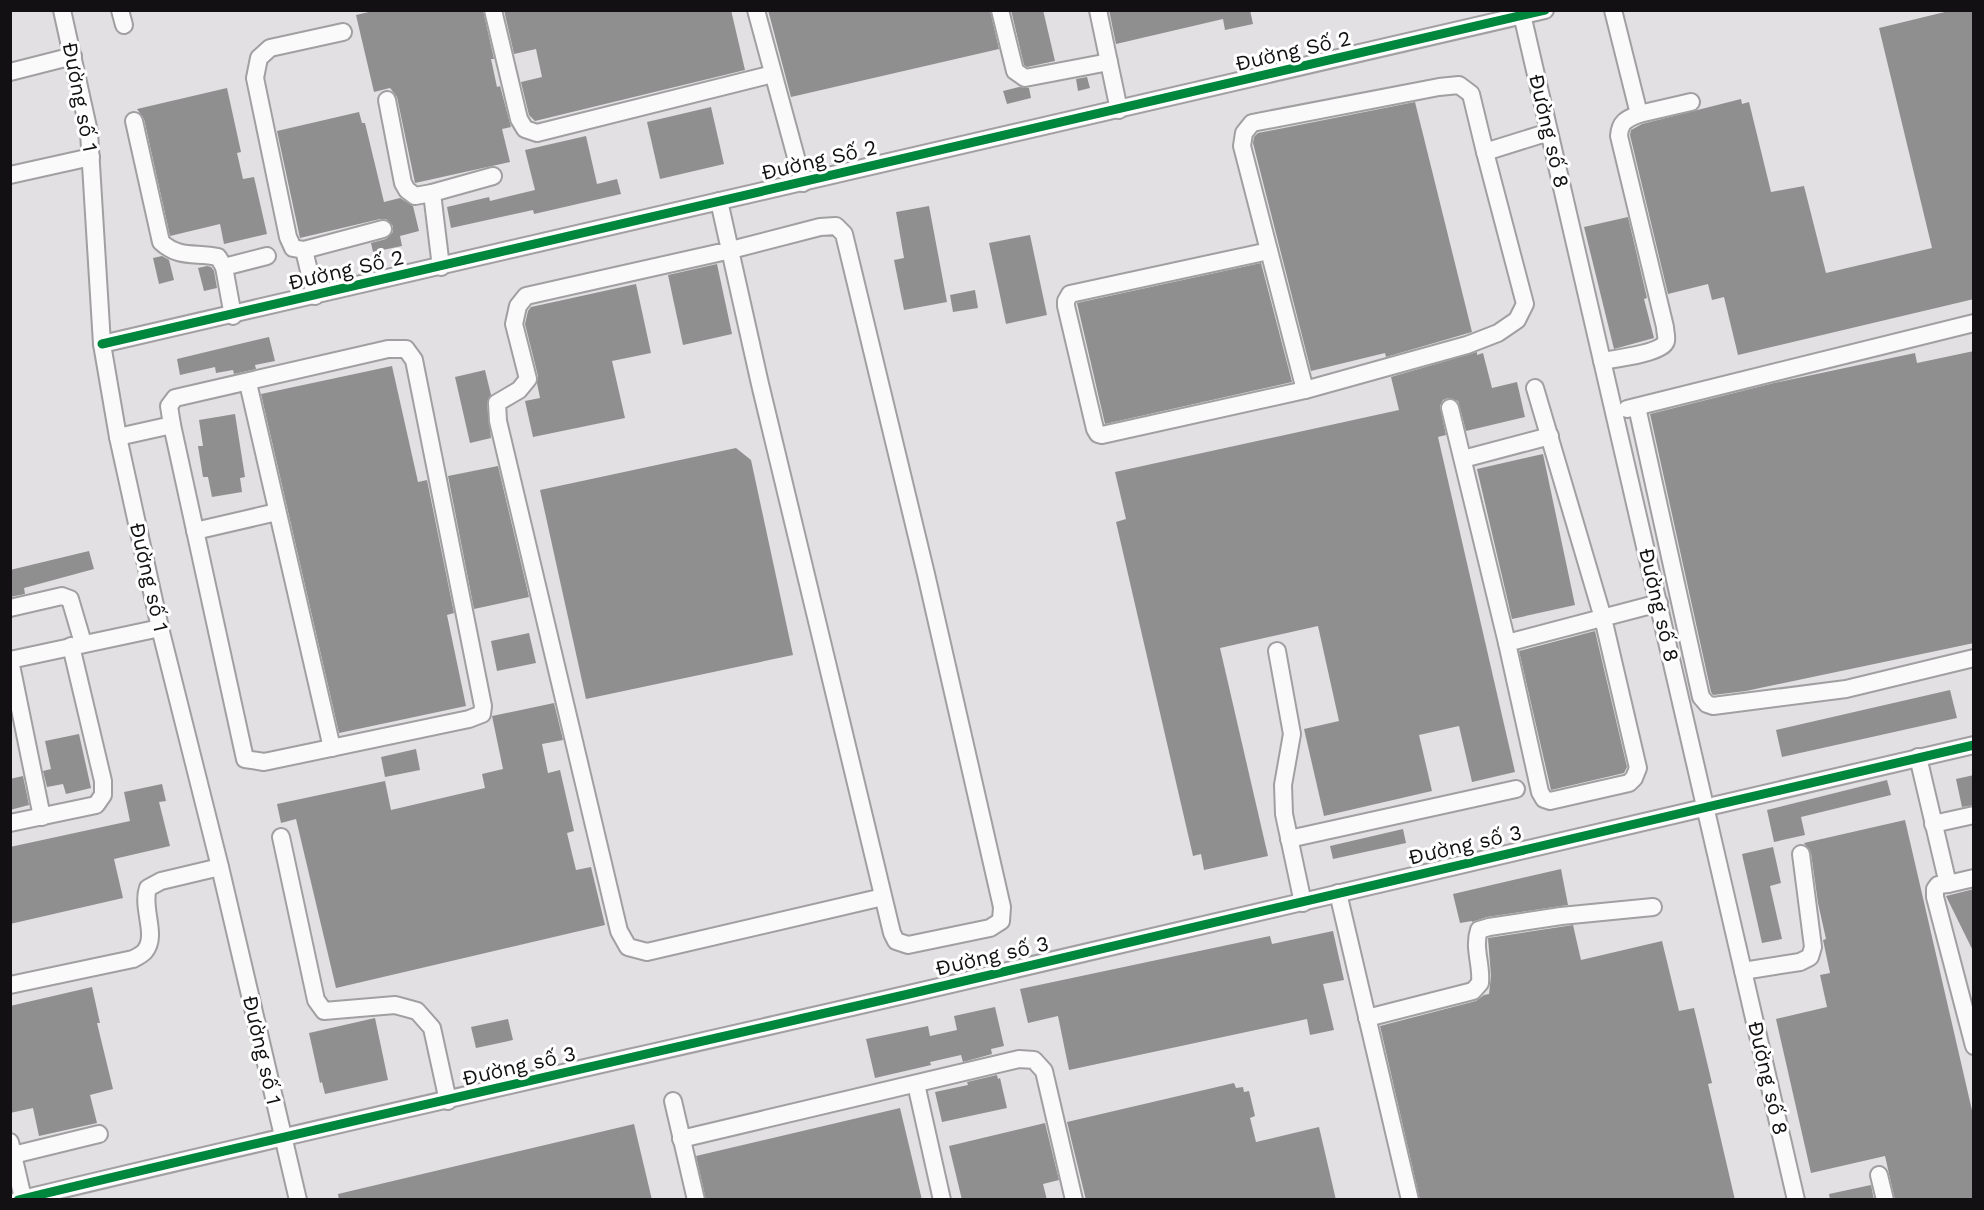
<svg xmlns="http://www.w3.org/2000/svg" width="1984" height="1210" font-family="'Work Sans',sans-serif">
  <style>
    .building { fill: #908f90 }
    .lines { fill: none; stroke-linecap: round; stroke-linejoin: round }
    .minor-casing { stroke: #a19fa1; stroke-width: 20 }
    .minor { stroke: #fbfafb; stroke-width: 16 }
    .cycleway-casing { stroke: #fff; stroke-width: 13 }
    .cycleway { stroke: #00873e; stroke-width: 9 }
    .labels { text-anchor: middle; stroke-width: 6; stroke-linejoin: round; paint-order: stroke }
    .street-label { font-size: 21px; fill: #121012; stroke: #fff }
  </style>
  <rect width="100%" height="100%" fill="#e2e0e2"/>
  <g class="building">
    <polygon points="377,10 483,10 494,59 491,59 497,87 500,86 511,127 502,129 510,162 415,183 397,97 390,88 374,92 356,15"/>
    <polygon points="504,10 731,10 745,70 535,121 529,115 521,82 542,77 536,49 514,54"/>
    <polygon points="768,10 990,10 999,49 791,97"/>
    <polygon points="1011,10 1043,10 1055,61 1027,67 1024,65"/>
    <polygon points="1109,10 1250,10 1253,24 1225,30 1223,19 1116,44"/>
    <polygon points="1953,10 1974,10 1974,299 1738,355 1724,297 1712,300 1708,284 1668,294 1630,135 1631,130 1642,124 1741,99 1742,104 1749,102 1771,192 1804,186 1826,273 1932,248 1879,28"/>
    <polygon points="1087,77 1090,88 1078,91 1076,79"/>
    <polygon points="1019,87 1029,88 1031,98 1007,104 1003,91"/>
    <polygon points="227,88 241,152 237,153 243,179 254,177 267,234 224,244 220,224 170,236 144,119 137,109"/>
    <polygon points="1415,102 1472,332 1386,357 1385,353 1311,371 1253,143 1254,137 1258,133"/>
    <polygon points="711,107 724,164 660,179 647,122"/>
    <polygon points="359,112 362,123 365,123 384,202 400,198 413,206 419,231 400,236 402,246 373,252 371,243 386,239 393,232 393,226 386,219 380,219 300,238 277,131"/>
    <polygon points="586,136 597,184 617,179 621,194 534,214 533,210 451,228 447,207 489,197 490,201 535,190 525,150"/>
    <polygon points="929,206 947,302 904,310 894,260 904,258 896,212"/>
    <polygon points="1628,217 1647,298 1644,299 1654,338 1614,349 1584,227"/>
    <polygon points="1030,235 1047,315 1006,324 989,243"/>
    <polygon points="162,256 169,260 174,280 159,284 153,258"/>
    <polygon points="1261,263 1292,382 1105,424 1077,303"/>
    <polygon points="717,264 732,334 683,345 668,275"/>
    <polygon points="207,266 211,267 214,271 217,288 204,291 198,268"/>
    <polygon points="636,284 651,353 612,361 625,418 533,437 525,401 540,398 537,383 538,376 525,324 528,311 531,307"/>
    <polygon points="975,290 978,308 953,312 950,295"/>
    <polygon points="269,337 275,361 255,365 256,369 234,374 233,370 216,373 215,367 180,375 177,359"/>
    <polygon points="1974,351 1974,643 1746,691 1713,695 1711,692 1650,414 1774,383 1915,353 1917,363"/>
    <polygon points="1477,352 1477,355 1483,353 1492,388 1517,382 1525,417 1466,431 1458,401 1448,398 1443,400 1440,406 1446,435 1438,437 1515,772 1472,782 1459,726 1419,735 1432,791 1324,816 1304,729 1339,721 1318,626 1220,648 1268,856 1204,870 1201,854 1193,856 1116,522 1126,519 1115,472 1399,410 1391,377"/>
    <polygon points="392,366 418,482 427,480 454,613 447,615 466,706 339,733 261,394"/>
    <polygon points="485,370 491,395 487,404 491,438 470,443 455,377"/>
    <polygon points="235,414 245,477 240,478 242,492 212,497 208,477 203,477 198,446 203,446 199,420"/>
    <polygon points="736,448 751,460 793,655 586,699 540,490"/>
    <polygon points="1543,454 1575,605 1512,619 1477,469"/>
    <polygon points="498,466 529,597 474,609 448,476"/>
    <polygon points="89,551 94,569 24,588 25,594 10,597 10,570"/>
    <polygon points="1595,631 1627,767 1624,773 1551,790 1519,651"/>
    <polygon points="529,633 536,663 497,671 491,641"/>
    <polygon points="1950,690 1957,718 1782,757 1776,730"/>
    <polygon points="554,703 563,740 542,744 548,773 560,770 574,831 567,833 576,870 591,867 605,925 336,988 296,819 281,823 277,804 385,781 391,810 485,788 482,774 503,769 492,716"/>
    <polygon points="79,734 91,788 66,794 63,784 47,787 43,771 51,769 45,741"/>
    <polygon points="416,749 420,770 385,777 381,757"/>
    <polygon points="1974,775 1974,805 1962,807 1956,779"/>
    <polygon points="23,776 29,805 10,810 10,779"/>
    <polygon points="1887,780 1891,795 1801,817 1805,835 1774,842 1767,810"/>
    <polygon points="162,784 166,801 159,802 170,846 114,859 123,898 10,924 10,847 130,821 124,792"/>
    <polygon points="1905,820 1974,1119 1974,1200 1895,1200 1885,1156 1811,1173 1776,1019 1827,1007 1820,975 1830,973 1823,940 1826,939 1818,903 1811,853 1804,843"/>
    <polygon points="1403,829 1406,843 1333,859 1330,846"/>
    <polygon points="1773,847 1781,883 1770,886 1782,939 1762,943 1742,854"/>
    <polygon points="1561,869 1568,905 1487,917 1472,922 1472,921 1460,923 1453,894"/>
    <polygon points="1974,889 1974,953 1946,896"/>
    <polygon points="1573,925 1581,960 1662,941 1679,1011 1694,1008 1712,1083 1708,1084 1735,1200 1420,1200 1380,1026 1476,1001 1484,995 1489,994 1491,976 1488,938"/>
    <polygon points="1333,931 1344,980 1323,984 1334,1030 1310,1035 1307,1019 1069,1070 1058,1016 1028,1023 1020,989 1270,936 1272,944"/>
    <polygon points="92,987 100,1023 97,1023 113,1089 90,1095 97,1123 39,1136 33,1108 10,1113 10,1006"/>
    <polygon points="995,1007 1004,1046 991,1049 992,1054 963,1062 961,1055 930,1062 931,1065 875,1078 866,1039 928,1026 930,1036 957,1030 954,1016"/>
    <polygon points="375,1018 388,1080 325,1094 322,1082 320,1083 309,1033"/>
    <polygon points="508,1019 513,1040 476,1048 471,1027"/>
    <polygon points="997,1075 998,1079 1000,1078 1007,1108 942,1122 935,1092 968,1085 967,1082"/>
    <polygon points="1234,1083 1236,1088 1243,1087 1244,1092 1249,1091 1255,1116 1250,1118 1256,1142 1319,1127 1336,1200 1086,1200 1067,1122"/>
    <polygon points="900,1108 922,1200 706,1200 696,1156"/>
    <polygon points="1045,1123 1059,1180 1043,1184 1047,1200 962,1200 949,1146"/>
    <polygon points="634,1124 652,1200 339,1200 338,1194"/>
    <polygon points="1871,1185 1874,1200 1830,1200 1829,1194"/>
  </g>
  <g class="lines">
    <defs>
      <g id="minor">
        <polyline points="62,10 89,132 102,344 118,437 160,628 220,867 298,1200"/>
        <polyline points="120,10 124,25"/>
        <polyline points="493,10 519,119 525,129 537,133 773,74"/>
        <polyline points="756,10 803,183"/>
        <polyline points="1000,10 1015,71 1025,78 1109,62"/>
        <polyline points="1098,10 1119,110"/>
        <polyline points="1521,10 1796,1200"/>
        <polyline points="1613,10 1639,114 1691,102"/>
        <polyline points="10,72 73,56"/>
        <polyline points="387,100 403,183 407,190 415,196 432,193"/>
        <path d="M134,121l27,121c18,17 35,10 57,15l6,10"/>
        <polyline points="10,175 91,157"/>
        <polyline points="719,201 760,384 892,933 896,941 908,945 990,928 1001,921 1002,907 926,574 844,234 836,226 820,227 731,250 526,296 518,306 514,324 528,379 519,390 497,403 498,421 619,931 628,947 647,952 883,897"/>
        <polyline points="304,250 293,248 288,237 255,78 259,58 270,48 343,32"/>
        <polyline points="1269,251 1070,294 1066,301 1066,306 1095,429 1098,434 1102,435 1305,390 1467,345 1498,333 1517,320 1525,304 1485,152 1549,132"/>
        <polyline points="441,267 432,193 493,176"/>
        <polyline points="315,296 304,250 383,229"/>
        <polyline points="233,316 224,267 267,256"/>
        <polyline points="102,344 1545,10"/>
        <polygon points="388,349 406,349 414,360 483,706 482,714 469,719 264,762 245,759 172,425 169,406 175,398"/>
        <path d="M1602,361c12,-2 62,-8 64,-20 1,-4 -1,-10 -1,-14l-46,-191c1,-15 8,-17 20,-22"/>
        <polyline points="248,383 332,748"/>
        <polyline points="1535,388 1603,618 1638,768 1634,778 1629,783 1550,801 1544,799 1540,792 1507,643 1659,603"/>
        <polyline points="1305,390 1242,146 1244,133 1252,123 1439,87 1459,85 1471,94 1485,152"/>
        <polyline points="1637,407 1701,697 1707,704 1713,706 1846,689 1974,658"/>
        <polyline points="1450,408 1507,643"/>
        <polyline points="1627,409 1974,323"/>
        <polyline points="118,437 172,425"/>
        <polyline points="1463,459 1550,436"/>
        <polyline points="195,531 277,512"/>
        <polyline points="10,608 62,596 70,599 83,643"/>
        <polyline points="1277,651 1292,734 1283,785 1284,814 1303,903"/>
        <polyline points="10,660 42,817"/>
        <polyline points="10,660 160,628"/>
        <polyline points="1918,757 1948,884 1974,878"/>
        <polyline points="10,823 96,805 103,795 103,781 71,646"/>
        <polyline points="1933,824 1974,815"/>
        <polyline points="281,837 316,1000 324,1011 395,1005 417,1011 432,1028 448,1101"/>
        <polyline points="1289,839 1516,789"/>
        <polyline points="1948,884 1938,885 1935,889 1935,897 1974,1046"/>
        <polyline points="1338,893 1410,1200"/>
        <polyline points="1743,971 1800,962 1810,957 1813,947 1801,854"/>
        <path d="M10,985l123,-26c4,-2 10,-5 12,-8 13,-16 -4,-43 3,-63l13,-7 59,-14"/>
        <path d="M1367,1018l106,-27 7,-8c2,-18 -7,-35 -1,-53l10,-3 72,-11 92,-9"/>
        <polyline points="916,1084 942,1200"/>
        <polyline points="673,1101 696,1200"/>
        <polyline points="681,1139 1019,1059 1034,1060 1044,1071 1074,1200"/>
        <polyline points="10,1142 23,1198"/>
        <polyline points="13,1155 99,1134"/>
        <polyline points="1879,1175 1885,1200"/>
        <path d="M18,1200c297,-72 596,-138 895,-207 353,-82 707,-166 1061,-248"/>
      </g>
    </defs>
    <use href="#minor" class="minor-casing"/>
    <use href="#minor" class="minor"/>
    <defs>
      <g id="cycleway">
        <polyline points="102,344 1545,10"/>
        <path d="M18,1200c297,-72 596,-138 895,-207 353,-82 707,-166 1061,-248"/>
      </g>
    </defs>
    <use href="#cycleway" class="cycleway-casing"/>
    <use href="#cycleway" class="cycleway"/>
  </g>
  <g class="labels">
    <g class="street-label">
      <text transform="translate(1293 51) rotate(-13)" y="7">Đường Số 2</text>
      <text transform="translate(80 97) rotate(79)" y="7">Đường số 1</text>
      <text transform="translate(1549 131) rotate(77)" y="7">Đường số 8</text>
      <text transform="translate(819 160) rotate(-13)" y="7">Đường Số 2</text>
      <text transform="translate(346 270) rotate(-13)" y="7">Đường Số 2</text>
      <text transform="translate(149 577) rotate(77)" y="7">Đường số 1</text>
      <text transform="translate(1659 605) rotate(77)" y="7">Đường số 8</text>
      <text transform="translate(1465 845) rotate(-13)" y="7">Đường số 3</text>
      <text transform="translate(992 956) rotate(-13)" y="7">Đường số 3</text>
      <text transform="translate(262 1050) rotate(77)" y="7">Đường số 1</text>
      <text transform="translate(519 1066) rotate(-13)" y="7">Đường số 3</text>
      <text transform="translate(1768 1078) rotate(77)" y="7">Đường số 8</text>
    </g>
  </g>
  <rect width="1984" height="1210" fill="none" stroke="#121012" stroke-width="24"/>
</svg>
